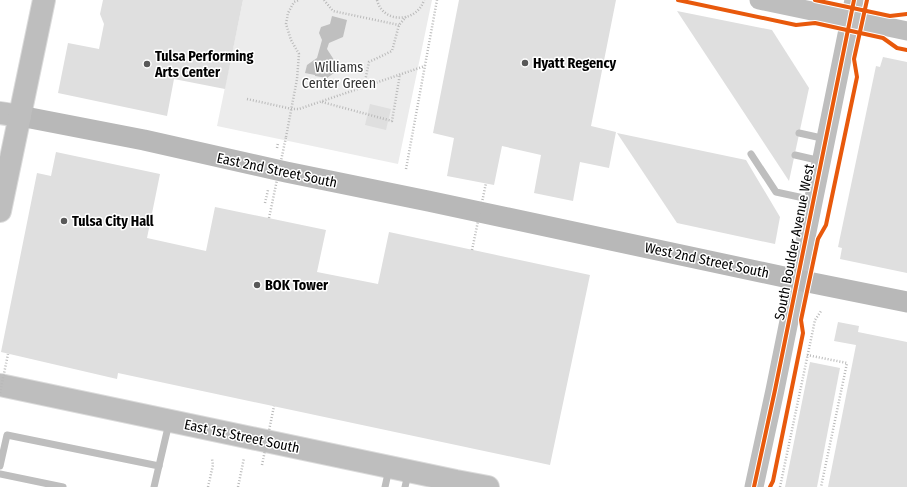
<svg xmlns="http://www.w3.org/2000/svg" width="907" height="487" font-family="'Fira Sans Condensed',sans-serif">
  <style>
    .green { fill: #ececec }
    .water { fill: #bfbfbf }
    .building { fill: #dfdfdf }
    .lines { fill: none; stroke-linecap: round; stroke-linejoin: round }
    .primary-casing { stroke: #dbdbdb; stroke-width: 24 }
    .path { stroke: #b9b9b9; stroke-width: 2.5; stroke-dasharray: 1 2; stroke-linecap: butt }
    .service { stroke: #bebebe; stroke-width: 7 }
    .tertiary { stroke: #bebebe; stroke-width: 19 }
    .secondary { stroke: #b8b8b8; stroke-width: 21 }
    .primary { stroke: #bebebe; stroke-width: 22 }
    .path-bridge { stroke: #b9b9b9; stroke-width: 2.5; stroke-dasharray: 1 2; stroke-linecap: butt }
    .cycleway-casing { stroke: #fff; stroke-width: 6 }
    .cycleway { stroke: #e8590c; stroke-width: 4 }
    .poi-dot { fill: #595959; stroke: #fff; stroke-width: 1.5 }
    .labels { text-anchor: middle; stroke-width: 3; stroke-linejoin: round; paint-order: stroke }
    .poi-label { font-size: 14px; font-weight: bold; fill: #000; stroke: #fff; text-anchor: start }
    .park-label { font-size: 14px; fill: #333; stroke: #fff }
    .street-label { font-size: 14px; fill: #000; stroke: #fff }
  </style>
  <rect width="100%" height="100%" fill="#fff"/>
  <polygon class="green" points="243,0 432,0 398,164 217,126"/>
  <polygon class="water" points="332,16 347,20 343,37 329,43 327,49 336,63 334,73 327,78 315,76 315,75 305,73 307,65 317,58 322,40 319,33 321,27 330,24"/>
  <g class="building">
    <polygon points="103,0 243,0 225,89 174,79 167,116 58,93 68,43 99,49 104,24 100,14"/>
    <polygon points="459,0 616,0 591,126 616,132 609,168 580,162 573,201 534,193 541,155 502,146 494,185 447,176 454,138 433,133"/>
    <polygon points="677,11 772,30 809,88 789,181"/>
    <polygon points="883,57 907,62 907,273 840,259 842,248 838,247 876,66 880,67"/>
    <polygon points="370,104 391,109 386,130 365,125"/>
    <polygon points="617,133 746,160 780,217 775,244 677,223"/>
    <polygon points="56,152 160,174 147,238 206,251 215,207 326,230 317,272 378,284 389,232 590,275 550,465 118,373 117,379 1,352 37,173 51,176"/>
    <polygon points="838,322 859,326 858,332 907,342 907,487 828,487 856,345 834,341"/>
    <polygon points="810,362 840,368 817,487 785,487"/>
  </g>
  <g class="lines">
    <defs>
      <g id="primary">
        <polyline points="0,113 20,116"/>
        <polyline points="0,211 44,0"/>
        <polyline points="0,385 456,481 488,487"/>
      </g>
    </defs>
    <use href="#primary" class="primary-casing"/>
    <g class="path">
      <polyline points="324,0 333,11 399,25"/>
      <path d="M377,0c6,24 40,23 47,0"/>
      <polyline points="364,86 369,62 392,51 399,25 406,17"/>
      <polyline points="247,99 292,109 299,109 425,66"/>
      <polyline points="322,102 392,121 400,74"/>
      <polyline points="286,137 297,79 299,54 291,40 286,24 288,13 294,2 299,0"/>
      <polyline points="277,148 278,143"/>
      <polyline points="406,169 437,0"/>
      <polyline points="265,203 268,190"/>
      <polyline points="807,355 847,363 821,487"/>
      <polyline points="208,487 213,465 212,459"/>
      <polyline points="238,487 244,458"/>
      <polyline points="780,487 815,320 821,311"/>
    </g>
    <g class="service">
      <polyline points="799,133 826,139"/>
      <polyline points="751,154 776,192 813,200"/>
      <polyline points="795,155 821,161"/>
      <polyline points="0,466 7,435 159,466"/>
      <polyline points="0,474 63,487"/>
      <polyline points="154,487 169,423"/>
      <polyline points="385,487 389,469"/>
      <polyline points="405,487 408,474"/>
    </g>
    <g class="tertiary">
      <polyline points="759,0 907,31"/>
      <polyline points="754,487 775,390 854,0"/>
    </g>
    <polyline class="secondary" points="20,116 144,140 286,172 428,201 798,280 907,302"/>
    <use href="#primary" class="primary"/>
    <g class="path-bridge">
      <polyline points="269,218 286,137"/>
      <polyline points="472,250 486,183"/>
      <polyline points="0,393 8,354"/>
      <polyline points="262,465 274,406"/>
    </g>
    <defs>
      <g id="cycleway">
        <polyline points="678,0 796,25 815,23 883,38 897,48 907,50"/>
        <polyline points="815,0 890,16 907,14"/>
        <polyline points="754,487 775,390 854,0"/>
        <polyline points="770,487 773,481 803,333 801,320 818,239 826,225 857,77 854,59 867,0"/>
      </g>
    </defs>
    <use href="#cycleway" class="cycleway-casing"/>
    <use href="#cycleway" class="cycleway"/>
  </g>
  <g class="poi-dot">
    <circle cx="525" cy="63" r="4"/>
    <circle cx="147" cy="64" r="4"/>
    <circle cx="64" cy="221" r="4"/>
    <circle cx="257" cy="285" r="4"/>
  </g>
  <g class="labels">
    <g class="poi-label">
      <text x="155" y="61">Tulsa Performing<tspan x="155" dy="16">Arts Center</tspan></text>
      <text x="533" y="68">Hyatt Regency</text>
      <text x="72" y="226">Tulsa City Hall</text>
      <text x="265" y="290">BOK Tower</text>
    </g>
    <g class="park-label">
      <text x="339" y="72">Williams<tspan x="339" dy="16">Center Green</tspan></text>
    </g>
    <g class="street-label">
      <text transform="translate(277 170) rotate(12)" y="5">East 2nd Street South</text>
      <text transform="translate(794 242) rotate(-79)" y="5">South Boulder Avenue West</text>
      <text transform="translate(707 260) rotate(12)" y="5">West 2nd Street South</text>
      <text transform="translate(242 436) rotate(12)" y="5">East 1st Street South</text>
    </g>
  </g>
</svg>
